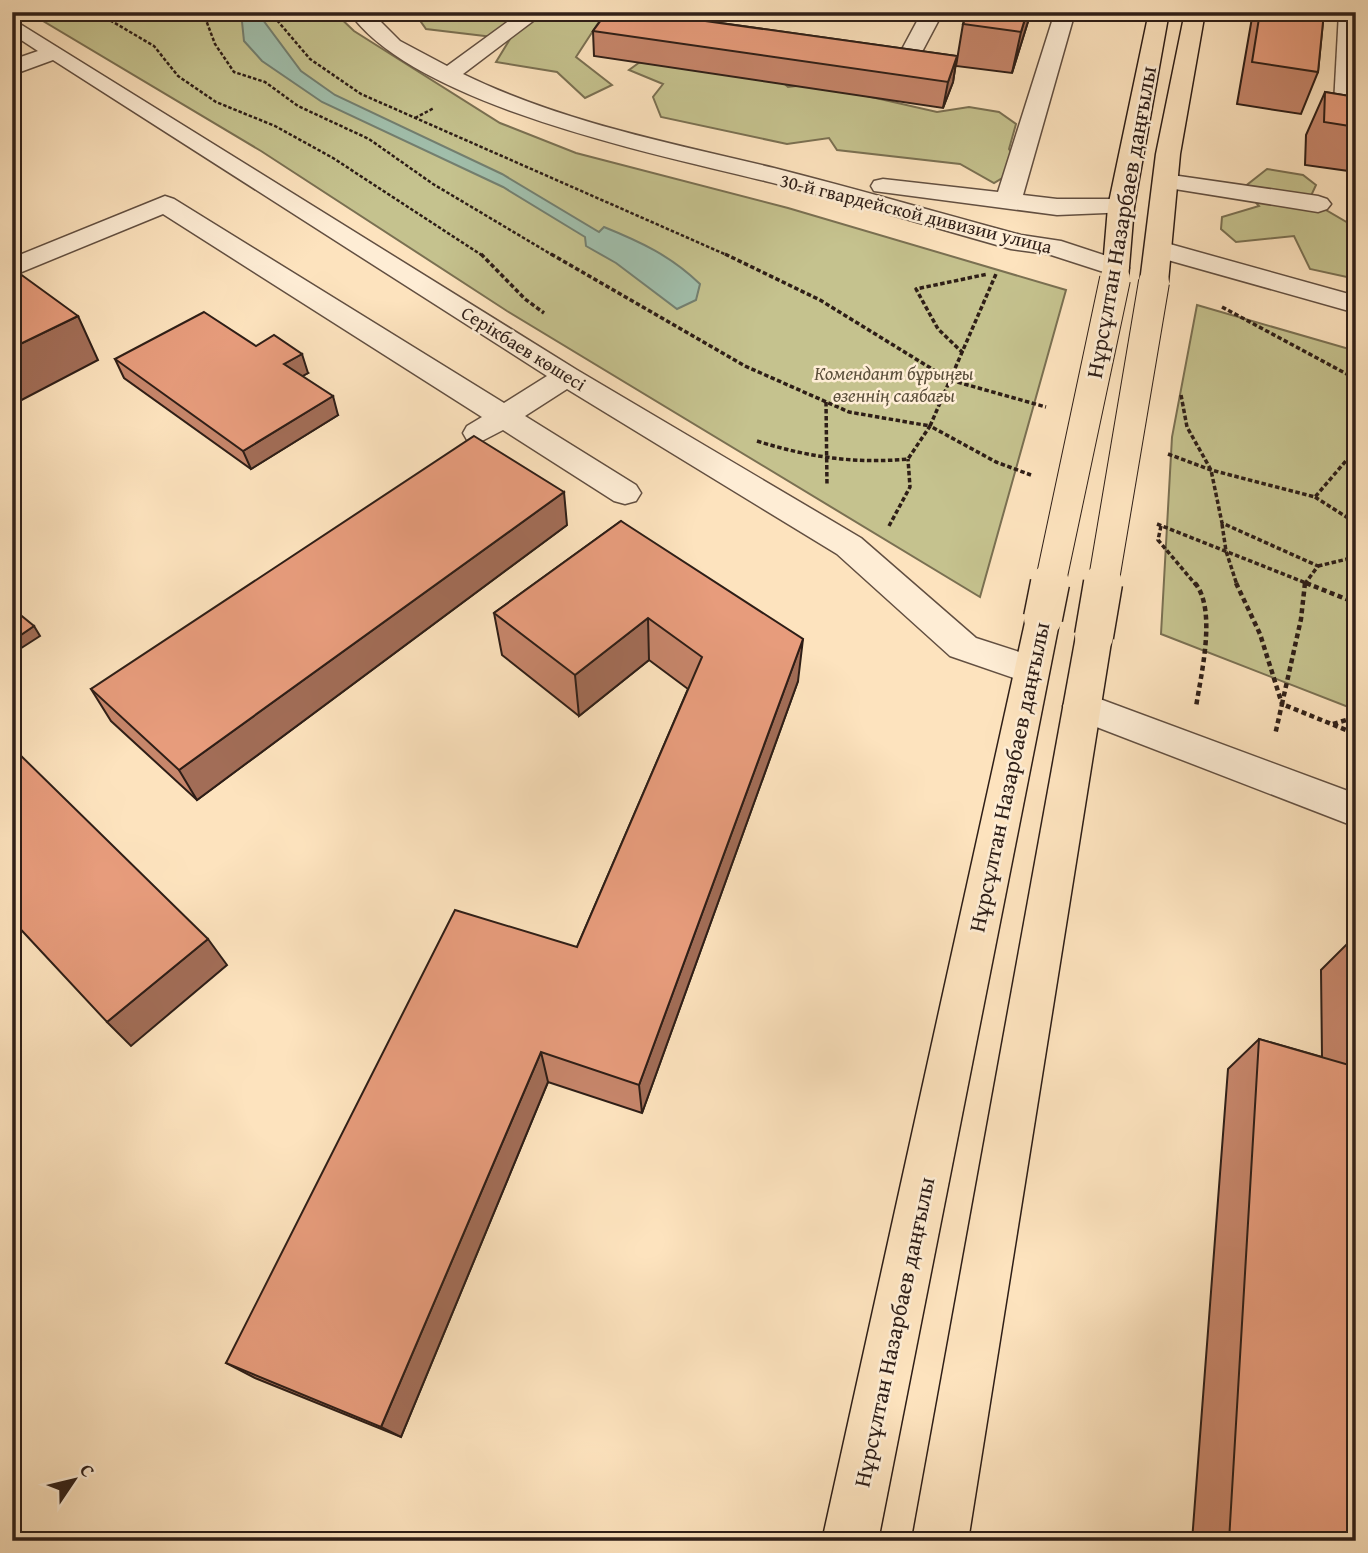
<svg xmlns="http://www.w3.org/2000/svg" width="1368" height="1553" font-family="'Gentium Book Plus',serif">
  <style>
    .green { fill: #c5c28e; stroke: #7a7052; stroke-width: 2 }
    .water { fill: #a1bfac; stroke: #737f70; stroke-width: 2 }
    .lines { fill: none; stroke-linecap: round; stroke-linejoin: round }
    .minor-casing { stroke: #624f41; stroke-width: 3 }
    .major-casing { stroke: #2e1e17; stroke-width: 3 }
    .path-far2 { stroke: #2e1e17; stroke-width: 2.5; stroke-dasharray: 3.5 2; stroke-linecap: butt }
    .path-far1 { stroke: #2e1e17; stroke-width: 3.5; stroke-dasharray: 4.5 2.5; stroke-linecap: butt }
    .path { stroke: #2e1e17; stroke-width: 4.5; stroke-dasharray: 5 3.5; stroke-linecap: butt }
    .minor { fill: #feedd5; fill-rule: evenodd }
    .major { fill: #fde3be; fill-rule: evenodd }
    .major-bridge-far1-casing { stroke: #2e1e17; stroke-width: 32; stroke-linecap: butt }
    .major-bridge-casing { stroke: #2e1e17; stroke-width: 41; stroke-linecap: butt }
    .major-bridge-far1 { stroke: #fde3be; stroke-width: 30 }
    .major-bridge { stroke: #fde3be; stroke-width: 38 }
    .wall { fill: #c7866b; stroke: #2e1e17; stroke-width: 2 }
    .shaded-wall { fill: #a26d57; stroke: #2e1e17; stroke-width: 2 }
    .building { fill: #e79c7c; stroke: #2e1e17; stroke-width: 2 }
    .labels { text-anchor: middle; stroke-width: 5; stroke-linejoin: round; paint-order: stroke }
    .far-street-label { font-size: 19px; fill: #2e1e17; stroke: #feedd5 }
    .far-park-label { font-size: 19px; font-style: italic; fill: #5b4f3b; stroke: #feedd5 }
    .street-label { font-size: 23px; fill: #2e1e17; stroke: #feedd5 }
  </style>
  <rect width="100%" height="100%" fill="#fde3be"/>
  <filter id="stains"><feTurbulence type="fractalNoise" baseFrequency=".00286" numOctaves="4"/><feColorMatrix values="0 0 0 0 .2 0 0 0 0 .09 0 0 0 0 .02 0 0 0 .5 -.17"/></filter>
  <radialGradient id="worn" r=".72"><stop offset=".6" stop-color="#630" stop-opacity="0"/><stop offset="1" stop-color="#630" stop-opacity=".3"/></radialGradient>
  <g class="green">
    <polygon points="28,12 334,12 354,31 500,123 576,153 788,208 1066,290 980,597 507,311 261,151"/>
    <polygon points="414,12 604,14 576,57 612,85 585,98 557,72 496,62 510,39 426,29"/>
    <polygon points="640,62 776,76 788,87 814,84 937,112 969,107 999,112 1016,124 1009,149 1022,166 994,183 960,164 837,150 829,138 787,144 661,117 653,97 663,84 629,70"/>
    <polygon points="1267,169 1303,175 1316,185 1309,200 1350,224 1356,224 1356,279 1310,269 1294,236 1236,242 1221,229 1222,217 1259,206 1243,188"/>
    <polygon points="1197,305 1356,351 1356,710 1161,634 1172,437"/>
  </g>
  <path class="water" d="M241,12h16l44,59 34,24 167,79 97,58 5,-5c37,15 67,29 96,57l-4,16 -19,9 -61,-46 -30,-17 -1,-9 -82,-50 -181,-85 -60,-41 -18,-20z"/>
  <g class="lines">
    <defs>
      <g id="minor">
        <path d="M349,12h22l29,29 47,25 74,-54h24l-82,62c98,48 207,69 311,94 83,21 165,45 247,67l40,6 64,21 4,6 -4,6 -9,2 -68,-22 -37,-5c-82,-23 -164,-48 -246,-68 -109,-27 -351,-76 -416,-169z"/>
        <polygon points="922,12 943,12 915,65 866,62 855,55 866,48 900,53"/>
        <polygon points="1055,12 1075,12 1023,195 1057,199 1121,199 1130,202 1134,207 1130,212 1057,215 874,191 871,186 874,181 883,179 998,192"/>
        <polygon points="1339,12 1356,12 1356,130 1337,127 1333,122"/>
        <polygon points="12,19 577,370 861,538 976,638 1044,660 1049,670 1044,680 1031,684 950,656 837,554 567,389 525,416 636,485 641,493 636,501 625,504 614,501 503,430 478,443 467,440 463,433 467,426 482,417 163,214 12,276 12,258 165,196 174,199 504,403 547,376 53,60 12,75 12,60 38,51 12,34"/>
        <polygon points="1165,174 1318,196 1327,199 1331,204 1327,209 1318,212 1156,186 1153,181 1156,176"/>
        <polygon points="1159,241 1356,296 1356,313 1150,255 1146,249 1150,243"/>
        <polygon points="1081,692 1356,794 1356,827 1068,716 1063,706 1068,696"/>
      </g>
      <g id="major">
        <polygon points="1149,12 1169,12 1134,207 1128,279 1125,285 1105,285 1102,279 1108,207"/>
        <polygon points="1185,12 1205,12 1180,154 1168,282 1164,288 1144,288 1140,282 1156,154"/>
        <polygon points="1043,605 1055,609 1060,618 878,1541 822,1541 1026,618 1031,609"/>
        <polygon points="1094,623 1106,627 1112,636 968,1541 912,1541 1076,636 1082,627"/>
      </g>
    </defs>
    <use href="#minor" class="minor-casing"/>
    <use href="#major" class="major-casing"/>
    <g class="path-far2">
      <polyline points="96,12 154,46 178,76 216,102 275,126 333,158 483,256"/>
      <polyline points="203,12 215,44 234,72 265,82 298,106 369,139 433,184 554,256"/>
      <polyline points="270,12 310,59 361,94 729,256"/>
      <polyline points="415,118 434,108"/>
    </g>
    <g class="path-far1">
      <polyline points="481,254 525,299 544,313"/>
      <polyline points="551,254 745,366 849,412 930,426 996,274"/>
      <polyline points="725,254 820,300 950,380 1046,407"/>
      <polyline points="1222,307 1356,379"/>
      <polyline points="963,353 938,329 916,289 988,274"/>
      <polyline points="1181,395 1187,427 1211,470 1222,523 1318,566 1304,585"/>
      <polyline points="826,402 827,485"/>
      <path d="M757,441c51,16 98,23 151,18l22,-33 66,36 35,13"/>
      <polyline points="1168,454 1211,470 1315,497 1356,449"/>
      <polyline points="1315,497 1356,523"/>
      <polyline points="1157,524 1311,585"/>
      <polyline points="1222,524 1226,551 1237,585"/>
      <polyline points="889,526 910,487 908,459"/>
      <polyline points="1161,526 1158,540 1196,585"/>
      <polyline points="1318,566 1356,557"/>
    </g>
    <g class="path">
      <path d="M1195,583c22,27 6,91 1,124"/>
      <polyline points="1236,583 1260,634 1282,704 1275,735"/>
      <polyline points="1305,583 1301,619 1282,704 1356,734"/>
      <polyline points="1306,583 1356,603"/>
      <polyline points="1333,724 1356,717"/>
    </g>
    <use href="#minor" class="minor"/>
    <use href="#major" class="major"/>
    <defs>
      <g id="major-bridge-far1">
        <polyline points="1050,585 1115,279"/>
        <polyline points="1103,585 1154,282"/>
      </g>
      <g id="major-bridge">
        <polyline points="1043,618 1050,583"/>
        <polyline points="1094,636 1103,583"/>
      </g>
    </defs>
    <use href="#major-bridge-far1" class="major-bridge-far1-casing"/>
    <use href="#major-bridge" class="major-bridge-casing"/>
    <use href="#major-bridge-far1" class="major-bridge-far1"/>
    <use href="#major-bridge" class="major-bridge"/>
  </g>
  <g class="wall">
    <polygon points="594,12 641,12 957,56 953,82 943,108 594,56 593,31 606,14"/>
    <polygon points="968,12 1031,12 1012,73 956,66 963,24"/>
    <polygon points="1253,12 1324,12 1318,72 1301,114 1237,104"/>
    <polygon points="1325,92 1356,97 1356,172 1305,165 1306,135"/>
    <polygon points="256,346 308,373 302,376 338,415 251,469 124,378 115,359"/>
    <polygon points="621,521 798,681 642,1113 548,1082 401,1437 255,1378 226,1363 577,947 688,689 649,660 579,716 502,655 494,613"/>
    <polygon points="567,525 197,800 111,721 91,689"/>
    <polygon points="1347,944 1356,946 1356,1541 1192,1541 1228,1069 1259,1039 1322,1057 1321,970"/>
  </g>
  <g class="shaded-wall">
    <polygon points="1027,12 1031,12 1012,73 1021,32"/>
    <polygon points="957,56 953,82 943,108 948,82"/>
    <polygon points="78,316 98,360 12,405 12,348"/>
    <polygon points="302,354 308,373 290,383 284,364"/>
    <polygon points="333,396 338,415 251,469 243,451"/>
    <polygon points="564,492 567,525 197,800 179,770"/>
    <polygon points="648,618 649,660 579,716 575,675"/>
    <polygon points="34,626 40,636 12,654 12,641"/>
    <polygon points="803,639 798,681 642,1113 639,1085"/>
    <polygon points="208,939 227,965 131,1046 107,1022"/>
    <polygon points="541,1052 548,1082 401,1437 381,1427"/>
  </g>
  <g class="building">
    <polygon points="607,12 641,12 957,56 948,82 593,31"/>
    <polygon points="968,12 1027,12 1021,32 963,24"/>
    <polygon points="1260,12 1324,12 1318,72 1252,62"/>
    <polygon points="1325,92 1356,97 1356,127 1324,122"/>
    <polygon points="12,268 78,316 12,348"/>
    <polygon points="204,312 256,346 274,335 302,354 284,364 333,396 243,451 115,359"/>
    <polygon points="474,436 564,492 179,770 91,689"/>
    <polygon points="621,521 803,639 639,1085 541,1052 381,1427 226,1363 455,910 577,947 702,657 648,618 575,675 494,613"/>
    <polygon points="12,608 34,626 12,641"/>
    <polygon points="12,747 208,939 107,1022 12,920"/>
    <polygon points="1347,944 1356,946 1356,1059 1351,1058"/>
    <polygon points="1259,1039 1356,1067 1356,1541 1229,1541"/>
  </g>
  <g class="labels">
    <g class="far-street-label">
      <text transform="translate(916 213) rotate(14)" y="7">30-й гвардейской дивизии улица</text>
      <text transform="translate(524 348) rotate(32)" y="7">Серікбаев көшесі</text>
    </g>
    <g class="far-park-label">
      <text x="894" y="380">Комендант бұрыңғы<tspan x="894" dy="22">өзеннің саябағы</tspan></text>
    </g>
    <g class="street-label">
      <text transform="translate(1121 222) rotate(-80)" y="8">Нұрсұлтан Назарбаев даңғылы</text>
      <text transform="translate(1009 777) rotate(-78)" y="8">Нұрсұлтан Назарбаев даңғылы</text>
      <text transform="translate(894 1332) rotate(-78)" y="8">Нұрсұлтан Назарбаев даңғылы</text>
    </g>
  </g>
  <rect width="1368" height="1553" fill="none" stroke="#fde3be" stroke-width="42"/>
  <rect x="14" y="14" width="1340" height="1525" fill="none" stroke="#2e1e17" stroke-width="3.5"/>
  <rect x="21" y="21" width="1326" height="1511" fill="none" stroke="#2e1e17" stroke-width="2"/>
  <g transform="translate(74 1480) rotate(55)" stroke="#feedd5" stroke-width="5" paint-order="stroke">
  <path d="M0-5L12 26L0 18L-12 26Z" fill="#2e1e17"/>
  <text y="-10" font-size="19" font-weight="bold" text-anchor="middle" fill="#2e1e17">С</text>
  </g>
  <rect width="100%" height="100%" filter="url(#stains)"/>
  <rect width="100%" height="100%" fill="url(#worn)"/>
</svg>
